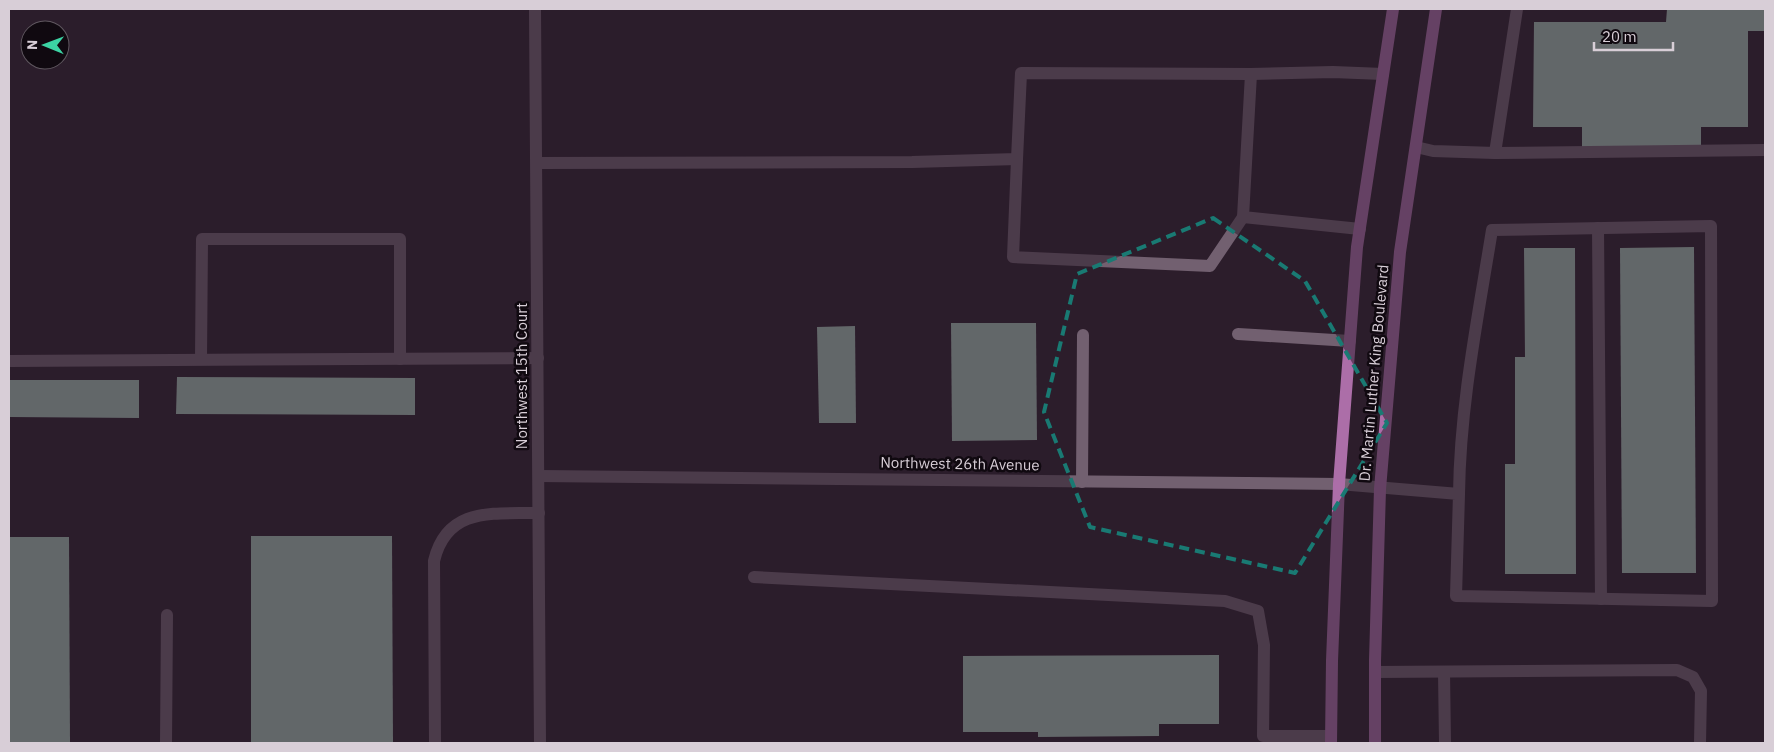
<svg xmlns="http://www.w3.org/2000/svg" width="1774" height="752" font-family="'IBM Plex Sans',sans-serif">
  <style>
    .building { fill: #a5c0b4 }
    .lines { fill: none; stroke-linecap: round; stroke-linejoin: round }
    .minor { stroke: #726070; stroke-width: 12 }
    .major { stroke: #ac6ea8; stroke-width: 12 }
    .marked { fill: none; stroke: #197a73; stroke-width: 4; stroke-dasharray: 10 6; stroke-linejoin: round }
    .labels { text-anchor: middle; stroke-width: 5; stroke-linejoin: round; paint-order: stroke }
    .street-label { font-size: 15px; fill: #d8ced7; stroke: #100910 }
  </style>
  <rect width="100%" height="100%" fill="#2c1d2b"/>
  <g class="building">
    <polygon points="1667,9 1765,9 1765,31 1748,31 1748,127 1701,127 1701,147 1582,147 1582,127 1533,127 1534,22 1666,22"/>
    <polygon points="1694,247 1696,573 1622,573 1620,248"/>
    <polygon points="1524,248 1575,248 1576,574 1505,574 1505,464 1515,464 1515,357 1525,357"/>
    <polygon points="951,323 1036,323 1037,440 952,441"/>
    <polygon points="855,326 856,423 819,423 817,327"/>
    <polygon points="177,377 415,378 415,415 176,414"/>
    <polygon points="9,380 139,380 139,418 9,417"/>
    <polygon points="251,536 392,536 393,743 251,743"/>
    <polygon points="9,537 69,537 70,743 9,743"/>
    <polygon points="1219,655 1219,724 1159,724 1159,736 1038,737 1038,732 963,732 963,656"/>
  </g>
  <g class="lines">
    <g class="minor">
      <polyline points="535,9 540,743"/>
      <polyline points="1251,74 1243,217 1360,229"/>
      <polyline points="1416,147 1433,151 1495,153 1517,9"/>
      <polyline points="1495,153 1765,150"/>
      <polyline points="1017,159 1013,257 1210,266 1243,217"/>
      <polyline points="537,163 912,162 1017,159 1021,73 1251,74 1333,72 1383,74"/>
      <polyline points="1598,228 1601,599"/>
      <polyline points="1238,334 1350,341"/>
      <polyline points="201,359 202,239 400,239 400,359"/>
      <polyline points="9,361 538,358"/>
      <path d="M539,476l800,8 120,10c1,-89 19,-177 33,-264l219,-4 1,375 -256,-5 3,-102"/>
      <polyline points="1082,482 1083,335"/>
      <polyline points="754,577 1225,601 1258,611 1264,645 1263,736 1331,736"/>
      <polyline points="1375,672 1677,670 1693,677 1701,691 1700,743"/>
      <polyline points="1444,672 1445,743"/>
      <polyline points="166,743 167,615"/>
      <path d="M435,743l-1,-182c13,-55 60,-47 105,-48"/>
    </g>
    <g class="major">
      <polyline points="1331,743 1332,661 1339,484 1357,247 1393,9"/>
      <polyline points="1375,743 1375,661 1380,489 1400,252 1436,9"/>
    </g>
  </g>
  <path d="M0 0H1774V752H0ZM1213,218l92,63 82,142 -92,150 -205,-46 -46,-115 33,-138z" fill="#2c1d2b" fill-opacity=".55" fill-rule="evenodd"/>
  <path class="marked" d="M1213,218l92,63 82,142 -92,150 -205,-46 -46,-115 33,-138z"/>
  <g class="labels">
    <g class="street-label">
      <text transform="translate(1374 373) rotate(-85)" y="5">Dr. Martin Luther King Boulevard</text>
      <text transform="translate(522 376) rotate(-90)" y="5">Northwest 15th Court</text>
      <text transform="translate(960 464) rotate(1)" y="5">Northwest 26th Avenue</text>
    </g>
  </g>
  <rect width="1774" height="752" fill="none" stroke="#d8ced7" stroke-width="20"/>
  <g transform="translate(45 45) rotate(271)"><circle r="24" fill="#100910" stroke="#605860"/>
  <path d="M0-4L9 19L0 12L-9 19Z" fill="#3cd4a4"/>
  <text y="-8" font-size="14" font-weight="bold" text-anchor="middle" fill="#d8ced7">N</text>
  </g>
  <path d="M1594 42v8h79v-8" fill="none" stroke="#d8ced7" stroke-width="2.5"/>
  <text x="1602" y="42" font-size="15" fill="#d8ced7" stroke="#100910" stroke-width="4" paint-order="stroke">20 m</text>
</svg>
